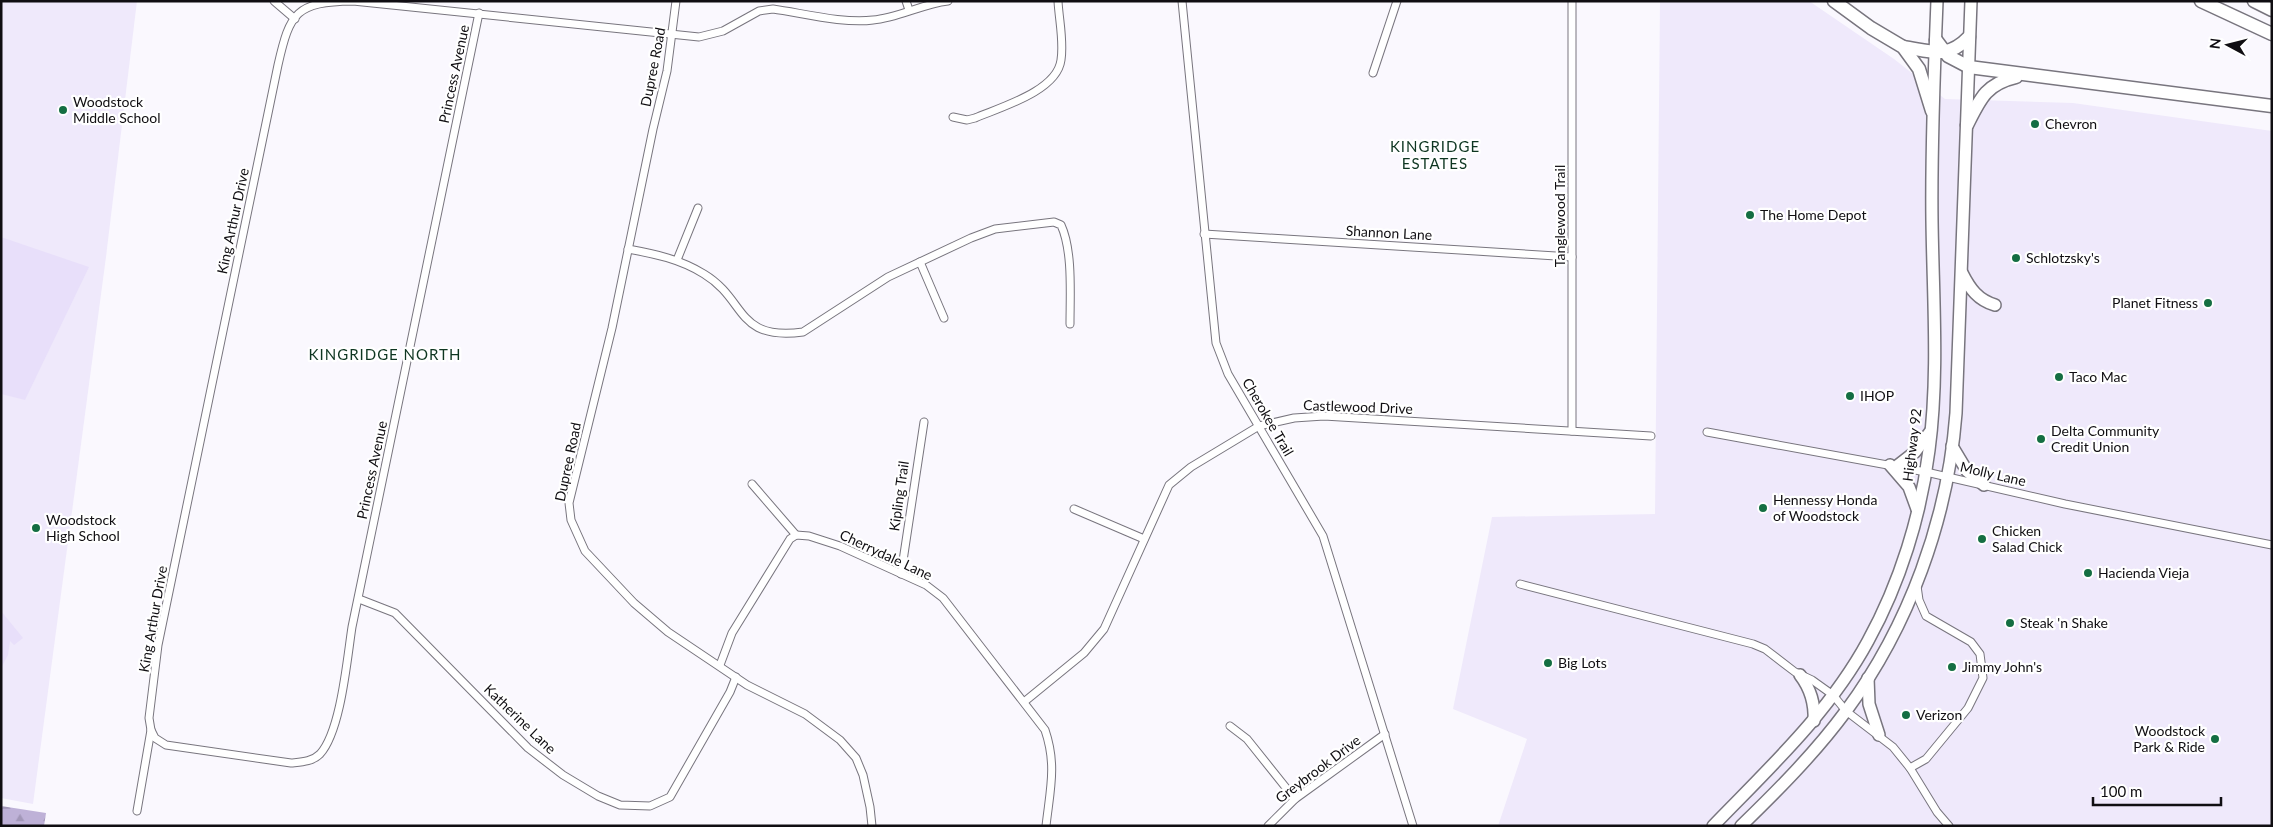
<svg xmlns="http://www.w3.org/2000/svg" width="2273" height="827" font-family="Lato,sans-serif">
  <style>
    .built { fill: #efe9fb }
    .forest { fill: url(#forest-firs) }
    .park { fill: #e8dffa }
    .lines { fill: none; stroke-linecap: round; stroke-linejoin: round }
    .minor-casing { stroke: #78757e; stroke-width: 9 }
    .primary-casing { stroke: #78757e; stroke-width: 14 }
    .motorway-casing { stroke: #78757e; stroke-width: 15 }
    .minor { stroke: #fff; stroke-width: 7 }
    .primary { stroke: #fff; stroke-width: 11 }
    .motorway { stroke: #fff; stroke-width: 12 }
    .poi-dot { fill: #146e42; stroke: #fff; stroke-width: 2 }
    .labels { text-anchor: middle; stroke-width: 4.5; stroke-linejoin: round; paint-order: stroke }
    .street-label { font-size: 14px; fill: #100e12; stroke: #fff }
    .poi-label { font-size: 14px; fill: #100e12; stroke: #fff; text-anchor: start }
    .neighbourhood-label { font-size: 15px; letter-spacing: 1px; fill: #0e3621; stroke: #fff }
  </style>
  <defs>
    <pattern id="forest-firs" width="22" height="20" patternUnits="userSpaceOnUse" patternTransform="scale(1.25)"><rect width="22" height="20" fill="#beb1d7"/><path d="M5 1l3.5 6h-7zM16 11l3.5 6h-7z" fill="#a297b8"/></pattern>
  </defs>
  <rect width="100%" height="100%" fill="#faf8fe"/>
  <g class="built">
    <polygon points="1,1 137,1 106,257 33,804 1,798"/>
    <polygon points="1660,1 1809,1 1894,59 1945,99 2073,103 2272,131 2272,826 1498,826 1527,739 1453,709 1492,517 1655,514"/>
  </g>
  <polygon class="forest" points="1,806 46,813 44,826 1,826"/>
  <g class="park">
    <polygon points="1,237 89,267 25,400 1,394"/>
    <polygon points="1,611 23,638 14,645 10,641 8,655 1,668"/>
  </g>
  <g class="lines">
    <defs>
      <g id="minor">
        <polyline points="274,1 295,19"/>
        <polyline points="676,1 667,71 653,129 612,328 569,503 571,520 585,551 634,603 668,632 747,685 805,714 840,740 856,758 863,775 870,807 872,826"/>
        <polyline points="906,1 909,10"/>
        <polyline points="1182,1 1216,343 1228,374 1323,536 1413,826"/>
        <polyline points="1373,73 1397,1"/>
        <path d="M953,117l14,3 8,-2c26,-11 82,-27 86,-58 3,-19 -2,-40 -3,-59"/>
        <polyline points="1204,234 1572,257"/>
        <path d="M628,249c27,5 52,10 76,25 43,26 31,67 99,58l85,-55 83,-39 24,-9 59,-7 7,3c12,26 9,70 9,99"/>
        <polyline points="677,260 698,208"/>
        <polyline points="920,262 944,318"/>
        <polyline points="1572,431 1572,1"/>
        <polyline points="1707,432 1926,472 2065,504 2272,545"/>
        <polyline points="752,484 796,535"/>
        <polyline points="1074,509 1144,539"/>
        <polyline points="901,574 924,422"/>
        <polyline points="1520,584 1753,644 1765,649 1795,672 1812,680 1833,695 1846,711 1893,747 1910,768 1937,812 1949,826"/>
        <polyline points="359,599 395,613 528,748 563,775 598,796 620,805 650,806 670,797 730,692 736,677"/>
        <path d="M720,665l12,-32 58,-94 6,-4 13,1 31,10 86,39 17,13 102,132c12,35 5,60 1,96"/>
        <polyline points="1024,702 1084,653 1104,629 1169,485 1191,467 1259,426 1294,418 1324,416 1651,436"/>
        <polyline points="1230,726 1247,739 1295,799"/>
        <path d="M151,730l4,8 11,7 125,18c10,-1 21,-1 29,-9 21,-23 27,-95 32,-127l127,-614"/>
        <polyline points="1910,768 1926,759 1968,708 1983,678 1980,654 1971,642 1926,616 1919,600 1917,586"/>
        <path d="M137,811l14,-81 -2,-12 9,-73 120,-580c12,-53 18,-63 75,-64l346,36 24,-6 36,-20 14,-2c29,4 71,15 100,11 25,-2 49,-16 75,-19"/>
        <polyline points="1268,826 1295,799 1385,734"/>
      </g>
      <g id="primary">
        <path d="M1962,273c8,16 16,27 33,32"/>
        <polyline points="1952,446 1967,471 1984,485"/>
        <polyline points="1890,465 1909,487 1917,509"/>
        <polyline points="1897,466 1915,452 1930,432"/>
        <path d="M1800,675c10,13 15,29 14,46"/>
        <polyline points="1868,678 1869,704 1879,735"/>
        <path d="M1713,826c56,-58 116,-113 155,-185 32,-58 53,-126 61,-191 10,-75 4,-153 3,-229 -1,-73 2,-146 5,-220"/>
        <path d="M1741,826c37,-36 74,-73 105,-115 63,-85 102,-192 110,-298l15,-412"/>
      </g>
      <g id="motorway">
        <polyline points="1834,1 1871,28 1903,47 1919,69 1932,111"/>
        <polyline points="2201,1 2272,34"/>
        <polyline points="2254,1 2272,10"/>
        <polyline points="1936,40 1948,56 1969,67 2272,106"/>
        <path d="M1903,47c28,4 44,13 66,-10"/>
        <path d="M1967,125c13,-26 19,-41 49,-48"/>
      </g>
    </defs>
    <use href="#minor" class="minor-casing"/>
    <use href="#primary" class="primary-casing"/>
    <use href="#motorway" class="motorway-casing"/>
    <use href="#minor" class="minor"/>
    <use href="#primary" class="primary"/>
    <use href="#motorway" class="motorway"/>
  </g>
  <g class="poi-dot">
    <circle cx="63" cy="110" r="5"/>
    <circle cx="2035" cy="124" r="5"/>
    <circle cx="1750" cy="215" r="5"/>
    <circle cx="2016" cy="258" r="5"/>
    <circle cx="2208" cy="303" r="5"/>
    <circle cx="2059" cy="377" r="5"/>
    <circle cx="1850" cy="396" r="5"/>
    <circle cx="2041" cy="439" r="5"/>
    <circle cx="1763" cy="508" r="5"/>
    <circle cx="36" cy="528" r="5"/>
    <circle cx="1982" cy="539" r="5"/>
    <circle cx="2088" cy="573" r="5"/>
    <circle cx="2010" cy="623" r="5"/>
    <circle cx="1548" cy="663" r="5"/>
    <circle cx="1952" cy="667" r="5"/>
    <circle cx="1906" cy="715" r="5"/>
    <circle cx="2215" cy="739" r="5"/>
  </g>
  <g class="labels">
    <g class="street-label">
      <text transform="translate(653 67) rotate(-79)" y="5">Dupree Road</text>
      <text transform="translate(454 74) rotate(-78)" y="5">Princess Avenue</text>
      <text transform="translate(1560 216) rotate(-90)" y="5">Tanglewood Trail</text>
      <text transform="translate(233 221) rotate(-78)" y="5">King Arthur Drive</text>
      <text transform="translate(1389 233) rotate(3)" y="5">Shannon Lane</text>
      <text transform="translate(1358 407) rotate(2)" y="5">Castlewood Drive</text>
      <text transform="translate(1268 417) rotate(60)" y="5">Cherokee Trail</text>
      <text transform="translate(1912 445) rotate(-83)" y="5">Highway 92</text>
      <text transform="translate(568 462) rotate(-78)" y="5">Dupree Road</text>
      <text transform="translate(372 470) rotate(-78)" y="5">Princess Avenue</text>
      <text transform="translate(1993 474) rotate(13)" y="5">Molly Lane</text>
      <text transform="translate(899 496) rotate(-82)" y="5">Kipling Trail</text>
      <text transform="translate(886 555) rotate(25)" y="5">Cherrydale Lane</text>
      <text transform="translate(153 619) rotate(-80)" y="5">King Arthur Drive</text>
      <text transform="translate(520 719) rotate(44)" y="5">Katherine Lane</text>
      <text transform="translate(1318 769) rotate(-37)" y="5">Greybrook Drive</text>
    </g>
    <g class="poi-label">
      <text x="73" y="107">Woodstock<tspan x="73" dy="16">Middle School</tspan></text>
      <text x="2045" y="129">Chevron</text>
      <text x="1760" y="220">The Home Depot</text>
      <text x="2026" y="263">Schlotzsky's</text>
      <text x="2198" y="308" text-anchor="end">Planet Fitness</text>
      <text x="2069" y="382">Taco Mac</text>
      <text x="1860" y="401">IHOP</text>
      <text x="2051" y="436">Delta Community<tspan x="2051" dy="16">Credit Union</tspan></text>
      <text x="1773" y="505">Hennessy Honda<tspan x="1773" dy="16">of Woodstock</tspan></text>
      <text x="46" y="525">Woodstock<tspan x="46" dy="16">High School</tspan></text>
      <text x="1992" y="536">Chicken<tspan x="1992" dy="16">Salad Chick</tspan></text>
      <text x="2098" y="578">Hacienda Vieja</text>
      <text x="2020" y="628">Steak 'n Shake</text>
      <text x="1558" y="668">Big Lots</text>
      <text x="1962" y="672">Jimmy John's</text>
      <text x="1916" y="720">Verizon</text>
      <text x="2205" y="736" text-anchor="end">Woodstock<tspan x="2205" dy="16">Park &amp; Ride</tspan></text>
    </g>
    <g class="neighbourhood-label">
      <text x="1435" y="152">KINGRIDGE<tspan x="1435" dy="17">ESTATES</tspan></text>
      <text x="385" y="360">KINGRIDGE NORTH</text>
    </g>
  </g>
  <rect width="2273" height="827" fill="none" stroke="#100e12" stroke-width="5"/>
  <g transform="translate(2228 45) rotate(277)" stroke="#ffffff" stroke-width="4" paint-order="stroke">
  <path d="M0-4L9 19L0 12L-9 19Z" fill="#100e12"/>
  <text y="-8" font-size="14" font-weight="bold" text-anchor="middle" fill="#100e12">N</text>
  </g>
  <path d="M2093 797v8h128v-8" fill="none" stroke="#100e12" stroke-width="2.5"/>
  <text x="2100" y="797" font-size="15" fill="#100e12" stroke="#ffffff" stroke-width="4" paint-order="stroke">100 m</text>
</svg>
